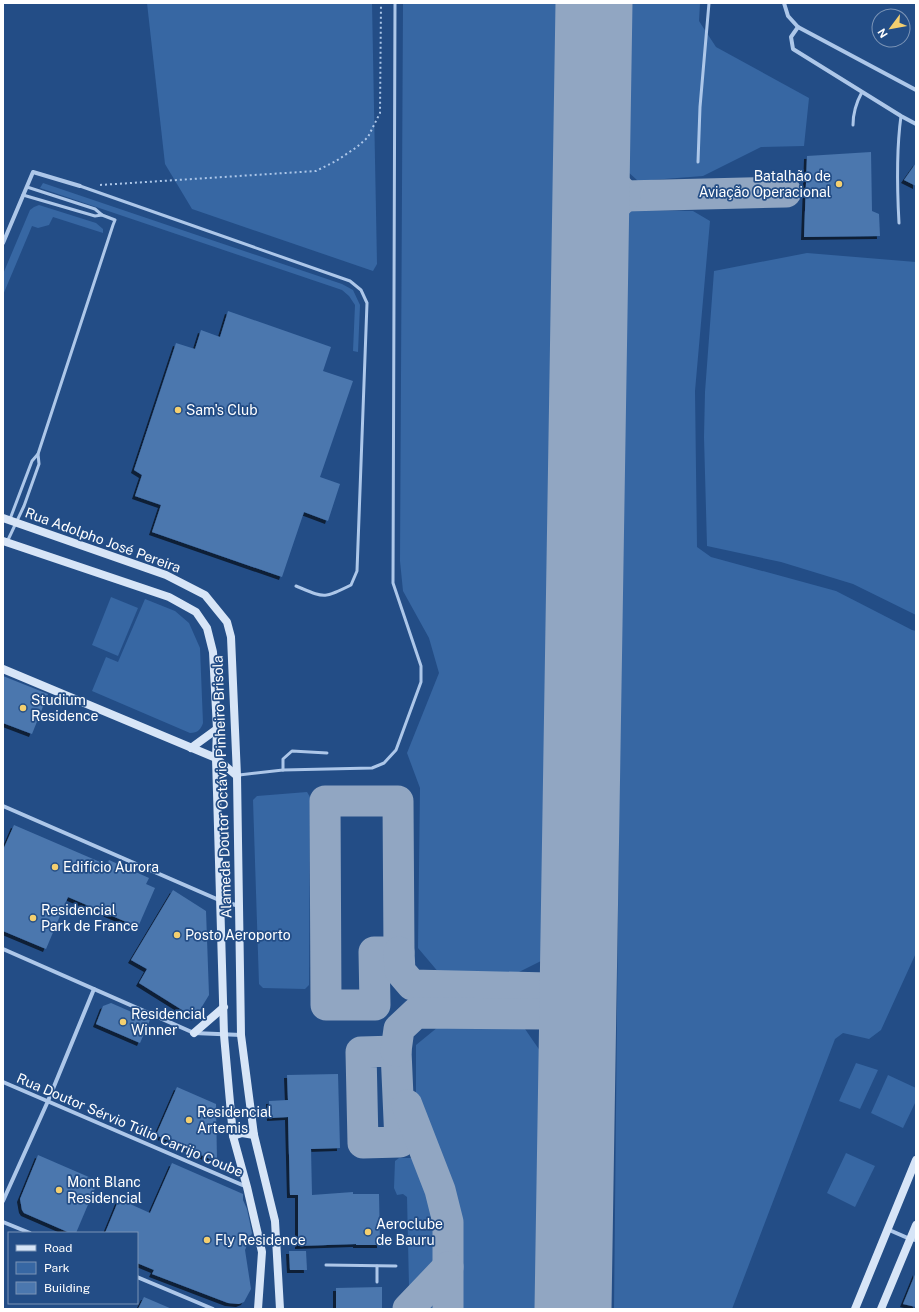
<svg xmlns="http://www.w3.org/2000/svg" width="919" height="1312" font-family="'Public Sans',sans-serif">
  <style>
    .green { fill: #3767a3 }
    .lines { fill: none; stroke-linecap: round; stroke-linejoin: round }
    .taxiway { stroke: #91a6c2; stroke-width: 31 }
    .runway { stroke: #91a6c2; stroke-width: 77 }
    .building { fill: #4b77ae; filter: url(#shadow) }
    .path { stroke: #adc7e9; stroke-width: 2; stroke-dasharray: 2 3; stroke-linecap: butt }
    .lane { stroke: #adc7e9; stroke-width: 3 }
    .street { stroke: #adc7e9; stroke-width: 4 }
    .secondary { stroke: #d7e5f7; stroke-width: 8 }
    .poi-dot { fill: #f4cf6f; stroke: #234d86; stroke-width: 1.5 }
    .labels { text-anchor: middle; stroke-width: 3.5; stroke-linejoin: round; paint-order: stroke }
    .poi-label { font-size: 14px; fill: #fff; stroke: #234d86; text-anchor: start }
    .street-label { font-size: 14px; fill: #fff; stroke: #234d86 }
  </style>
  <defs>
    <filter id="shadow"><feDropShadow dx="-3" dy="3" stdDeviation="0" flood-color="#0009"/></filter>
  </defs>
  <rect width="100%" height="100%" fill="#234d86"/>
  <g class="green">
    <polygon points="147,3 372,3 377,264 373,271 192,209 165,164"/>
    <polygon points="403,3 558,3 552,942 541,961 513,975 440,974 418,948 420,788 407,753 439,673 429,638 403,591 400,561"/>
    <polygon points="630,3 700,3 699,21 716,47 809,98 804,146 761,147 703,176 638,181 626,170"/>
    <polygon points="43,183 342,284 353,290 360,305 358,352 353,351 355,305 349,296 342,290 40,188"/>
    <polygon points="39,205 96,223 103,229 103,233 53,217 49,225 38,228 32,226 3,295 3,274 30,210 34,207"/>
    <polygon points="632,210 693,211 710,221 695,391 697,547 711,557 836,591 912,630 916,631 916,953 881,1030 869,1039 843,1033 835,1039 732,1309 614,1309 625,214"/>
    <polygon points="807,253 916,262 916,615 853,584 781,562 707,546 704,437 705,392 714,271"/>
    <polygon points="111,597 138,608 118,656 92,645"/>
    <path d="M145,599l30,12 14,12 11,25 3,75c-2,6 -5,10 -13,10l-98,-42 14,-34 12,5z"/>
    <polygon points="307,792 310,797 309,985 305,989 263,988 259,984 253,800 257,796"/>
    <polygon points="438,1027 525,1029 545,1058 542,1309 455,1309 457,1215 416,1103 416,1045"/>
    <polygon points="856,1063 878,1070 860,1109 839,1101"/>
    <polygon points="888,1075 916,1088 916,1101 903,1128 871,1113"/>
    <polygon points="846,1153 875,1166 855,1207 827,1193"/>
    <polygon points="399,1158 418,1158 422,1162 435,1193 441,1215 443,1258 441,1264 416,1292 411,1290 409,1286 407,1197 403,1194 397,1195 394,1188 395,1161"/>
    <polygon points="441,1287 444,1289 443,1309 417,1309"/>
  </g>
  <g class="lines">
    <g class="taxiway">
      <polyline points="625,196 786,192"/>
      <polyline points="591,229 625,196 592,160"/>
      <polygon points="325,801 398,801 399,952 374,952 375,1005 326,1005"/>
      <polyline points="399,952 400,971 412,985 548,988 580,959"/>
      <polygon points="396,1051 400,1142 363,1143 361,1052"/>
      <polyline points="396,1051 399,1029 416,1013 548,1014 577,1052"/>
      <polyline points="407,1105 440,1190 448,1222 448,1309"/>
      <polyline points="408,1309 448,1267"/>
    </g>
    <polyline class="runway" points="573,1309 594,3"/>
  </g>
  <g class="building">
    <polygon points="871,152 872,211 879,214 880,236 804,237 807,156"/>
    <polygon points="916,163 916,186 904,180"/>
    <polygon points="228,311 331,347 323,371 353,381 320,477 340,484 328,521 304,512 282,577 152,532 161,505 135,496 142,475 134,470 176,343 195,349 201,330 220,337"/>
    <polygon points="3,676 48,694 32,734 3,723"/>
    <polygon points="14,825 107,865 109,860 149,878 146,884 155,888 138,927 68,897 46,949 3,931 3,850"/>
    <polygon points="173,890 206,911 209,995 195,1018 139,983 147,969 131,960"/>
    <polygon points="111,1003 150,1020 140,1043 96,1024 103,1006"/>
    <polygon points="338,1074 340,1148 311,1149 312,1195 353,1192 353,1194 379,1194 380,1245 356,1245 356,1244 298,1246 298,1195 290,1195 288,1117 270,1118 269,1101 288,1100 287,1075"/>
    <polygon points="177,1087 216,1104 217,1162 156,1135"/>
    <polygon points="38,1155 98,1181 76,1233 70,1233 24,1213 22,1210 20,1199"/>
    <polygon points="172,1163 243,1194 243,1200 247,1209 252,1233 245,1250 251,1289 244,1302 239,1304 228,1303 152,1274 154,1270 137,1263 137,1233 105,1233 119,1199 150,1213"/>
    <polygon points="289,1251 306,1251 307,1270 290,1270"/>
    <polygon points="916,1272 916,1307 903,1304"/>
    <polygon points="382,1287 382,1309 336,1309 336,1288"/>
    <polygon points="144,1297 172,1309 138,1309"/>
  </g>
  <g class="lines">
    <polyline class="path" points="100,185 316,171 336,161 357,147 368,137 380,113 381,3"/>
    <g class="lane">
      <path d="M853,125c0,-13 3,-22 9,-33"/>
      <polyline points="698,162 700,107 709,3"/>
      <path d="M80,186l270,95 11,9 6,13 -10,268 -6,14c-28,14 -26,13 -55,1"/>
      <polyline points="23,195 95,216 102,215 95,209 27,187"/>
      <path d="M899,223c-2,-36 -3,-71 2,-107"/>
      <polyline points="10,519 32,461 38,454 113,225 115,220 102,215"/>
      <polyline points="7,542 24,506 39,464 38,454"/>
      <polyline points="283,770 283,759 292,751 327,753"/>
      <polyline points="239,775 283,770 372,768 384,763 396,750 421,682 421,666 393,583 395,3"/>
      <polyline points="326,1265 396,1266"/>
      <polyline points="377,1266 377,1282"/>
    </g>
    <g class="street">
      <polyline points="784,3 788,16 798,27 916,90"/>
      <polyline points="798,27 791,37 793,49 901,116 916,124"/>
      <polyline points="3,243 33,172 80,186"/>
      <polyline points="3,806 219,900 239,906"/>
      <polyline points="3,949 194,1033 241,1035"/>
      <polyline points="3,1082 247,1187"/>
      <polyline points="3,1201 48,1101 94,989"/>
      <polyline points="3,1222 30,1233"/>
      <polyline points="887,1229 910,1239 916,1240"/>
      <polyline points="137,1277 213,1309"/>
    </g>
    <g class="secondary">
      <polyline points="3,518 166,575 205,595 227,622 231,637 237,776 241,1035 254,1135 275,1221 280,1309"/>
      <polyline points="3,541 169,597 196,612 207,628 213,652 217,729 216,758 224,1035 233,1136 247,1187 262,1252 258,1309"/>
      <polyline points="3,669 216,758 237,776"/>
      <polyline points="191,748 217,729"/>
      <polyline points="194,1033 224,1007"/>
      <polyline points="233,1136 242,1133 254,1135"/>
      <polyline points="855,1309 916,1160"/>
      <polyline points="881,1309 916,1225"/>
    </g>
  </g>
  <g class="poi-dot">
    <circle cx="839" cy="184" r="4"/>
    <circle cx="178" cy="410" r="4"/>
    <circle cx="23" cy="708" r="4"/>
    <circle cx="55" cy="867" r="4"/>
    <circle cx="33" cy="918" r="4"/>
    <circle cx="177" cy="935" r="4"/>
    <circle cx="123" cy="1022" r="4"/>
    <circle cx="189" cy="1120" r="4"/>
    <circle cx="59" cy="1190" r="4"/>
    <circle cx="368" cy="1232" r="4"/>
    <circle cx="207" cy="1240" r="4"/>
  </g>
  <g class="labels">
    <g class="poi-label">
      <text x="831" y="181" text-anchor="end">Batalhão de<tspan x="831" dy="16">Aviação Operacional</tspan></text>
      <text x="186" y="415">Sam's Club</text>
      <text x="31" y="705">Studium<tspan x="31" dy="16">Residence</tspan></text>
      <text x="63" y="872">Edifício Aurora</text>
      <text x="41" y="915">Residencial<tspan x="41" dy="16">Park de France</tspan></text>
      <text x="185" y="940">Posto Aeroporto</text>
      <text x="131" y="1019">Residencial<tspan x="131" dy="16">Winner</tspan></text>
      <text x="197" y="1117">Residencial<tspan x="197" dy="16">Artemis</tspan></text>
      <text x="67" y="1187">Mont Blanc<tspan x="67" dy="16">Residencial</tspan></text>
      <text x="376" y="1229">Aeroclube<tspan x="376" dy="16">de Bauru</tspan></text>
      <text x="215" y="1245">Fly Residence</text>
    </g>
    <g class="street-label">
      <text transform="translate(103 540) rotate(20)" y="5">Rua Adolpho José Pereira</text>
      <text transform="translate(222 787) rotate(-92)" y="5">Alameda Doutor Octávio Pinheiro Brisola</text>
      <text transform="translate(130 1125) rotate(23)" y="5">Rua Doutor Sérvio Túlio Carrijo Coube</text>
    </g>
  </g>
  <rect width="919" height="1312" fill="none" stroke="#ffffff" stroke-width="8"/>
  <rect x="8" y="1232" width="130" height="72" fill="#234d86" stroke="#7b94b6"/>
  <rect x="16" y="1245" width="20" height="6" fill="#d7e5f7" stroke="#7b94b6"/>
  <text x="44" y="1252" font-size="12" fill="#ffffff">Road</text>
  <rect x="16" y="1262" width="20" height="12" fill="#3767a3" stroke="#7b94b6"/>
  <text x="44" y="1272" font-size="12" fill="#ffffff">Park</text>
  <rect x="16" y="1282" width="20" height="12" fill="#4b77ae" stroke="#7b94b6"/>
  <text x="44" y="1292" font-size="12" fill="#ffffff">Building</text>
  <g transform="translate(891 28) rotate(238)"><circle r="19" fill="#234d86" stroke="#7b94b6"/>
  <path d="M0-3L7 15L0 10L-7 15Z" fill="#f4cf6f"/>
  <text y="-6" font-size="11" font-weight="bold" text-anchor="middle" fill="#ffffff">N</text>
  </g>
</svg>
